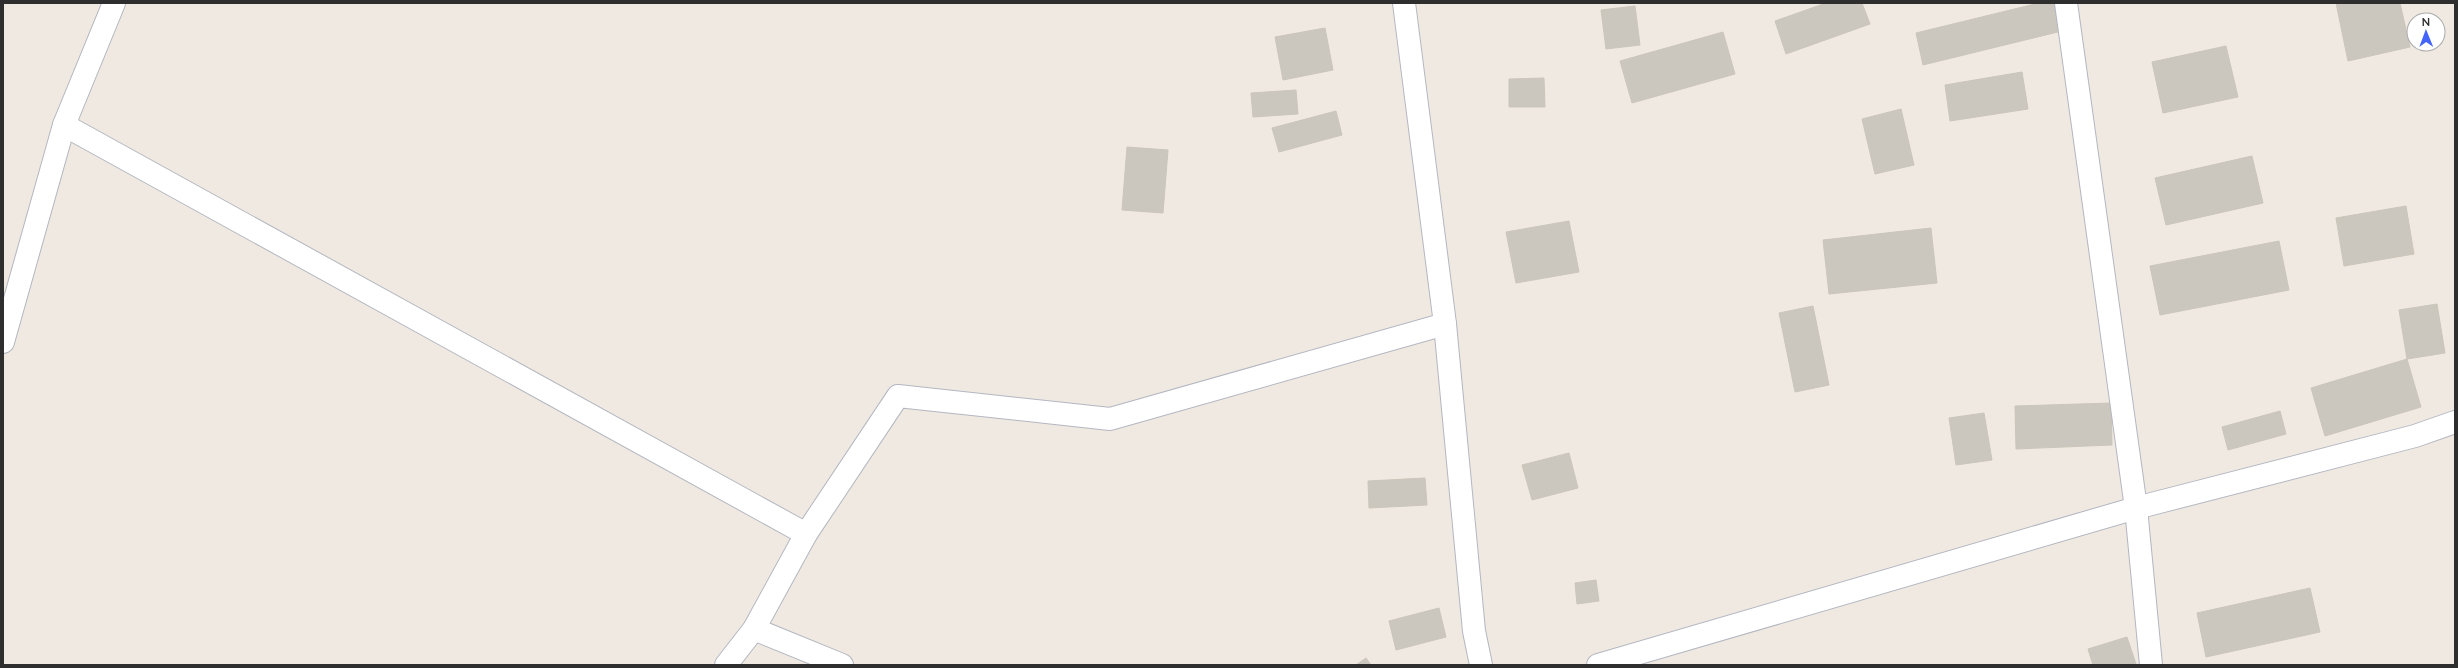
<svg xmlns="http://www.w3.org/2000/svg" width="2458" height="668" font-family="Lato,sans-serif">
  <style>
    .building { fill: #cbc7bf; stroke: #cbc5ba }
    .lines { fill: none; stroke-linecap: round; stroke-linejoin: round }
    .street-casing { stroke: #b4b7c1; stroke-width: 24 }
    .street { stroke: #fff; stroke-width: 22 }
  </style>
  <rect width="100%" height="100%" fill="#efe9e1"/>
  <g class="building">
    <polygon points="1826,3 1862,3 1870,24 1786,54 1775,21"/>
    <polygon points="2039,3 2060,3 2066,30 1923,65 1916,33"/>
    <polygon points="2336,3 2400,3 2410,47 2348,61"/>
    <polygon points="1635,6 1640,45 1606,49 1601,10"/>
    <polygon points="1325,28 1333,70 1283,80 1275,37"/>
    <polygon points="1723,32 1735,74 1632,103 1620,61"/>
    <polygon points="2226,46 2238,97 2163,113 2152,62"/>
    <polygon points="2022,72 2028,109 1950,121 1945,85"/>
    <polygon points="1544,78 1545,107 1509,107 1509,79"/>
    <polygon points="1296,90 1298,114 1253,117 1251,93"/>
    <polygon points="1901,109 1914,165 1875,174 1862,119"/>
    <polygon points="1336,111 1342,135 1279,152 1272,128"/>
    <polygon points="1127,147 1168,150 1163,213 1122,210"/>
    <polygon points="2252,156 2263,203 2166,225 2155,178"/>
    <polygon points="2406,206 2414,254 2344,266 2336,218"/>
    <polygon points="1569,221 1579,272 1516,283 1506,232"/>
    <polygon points="1931,228 1937,283 1829,294 1823,240"/>
    <polygon points="2279,241 2289,290 2160,315 2150,266"/>
    <polygon points="2437,304 2445,353 2407,359 2399,310"/>
    <polygon points="1813,306 1829,385 1795,392 1779,313"/>
    <polygon points="2407,359 2421,407 2325,436 2311,388"/>
    <polygon points="2111,403 2112,445 2016,449 2015,406"/>
    <polygon points="2280,411 2286,434 2228,450 2222,427"/>
    <polygon points="1984,413 1992,460 1956,465 1949,418"/>
    <polygon points="1569,453 1578,488 1532,500 1522,465"/>
    <polygon points="1425,478 1427,505 1369,508 1368,481"/>
    <polygon points="1596,580 1599,601 1577,604 1575,583"/>
    <polygon points="2310,588 2320,632 2206,657 2197,613"/>
    <polygon points="1439,608 1446,637 1396,650 1389,621"/>
    <polygon points="2127,637 2136,664 2093,665 2088,649"/>
    <polygon points="1366,658 1371,665 1356,665"/>
  </g>
  <g class="lines">
    <defs>
      <g id="street">
        <polyline points="1404,3 1445,324 1474,631 1481,665"/>
        <polyline points="2066,3 2136,508 2151,665"/>
        <polyline points="64,125 806,534"/>
        <polyline points="3,342 64,125 114,3"/>
        <polyline points="754,629 842,665"/>
        <polyline points="726,665 754,629 806,534 898,396 1110,419 1445,324"/>
        <polyline points="1598,665 2136,508 2415,436 2455,422"/>
      </g>
    </defs>
    <use href="#street" class="street-casing"/>
    <use href="#street" class="street"/>
  </g>
  <rect width="2458" height="668" fill="none" stroke="#2e2e2e" stroke-width="8"/>
  <g transform="translate(2426 32) rotate(359)"><circle r="19" fill="#ffffff" stroke="#ababab"/>
  <path d="M0-3L7 15L0 10L-7 15Z" fill="#4264fb"/>
  <text y="-6" font-size="11" font-weight="bold" text-anchor="middle" fill="#2e2e2e">N</text>
  </g>
</svg>
